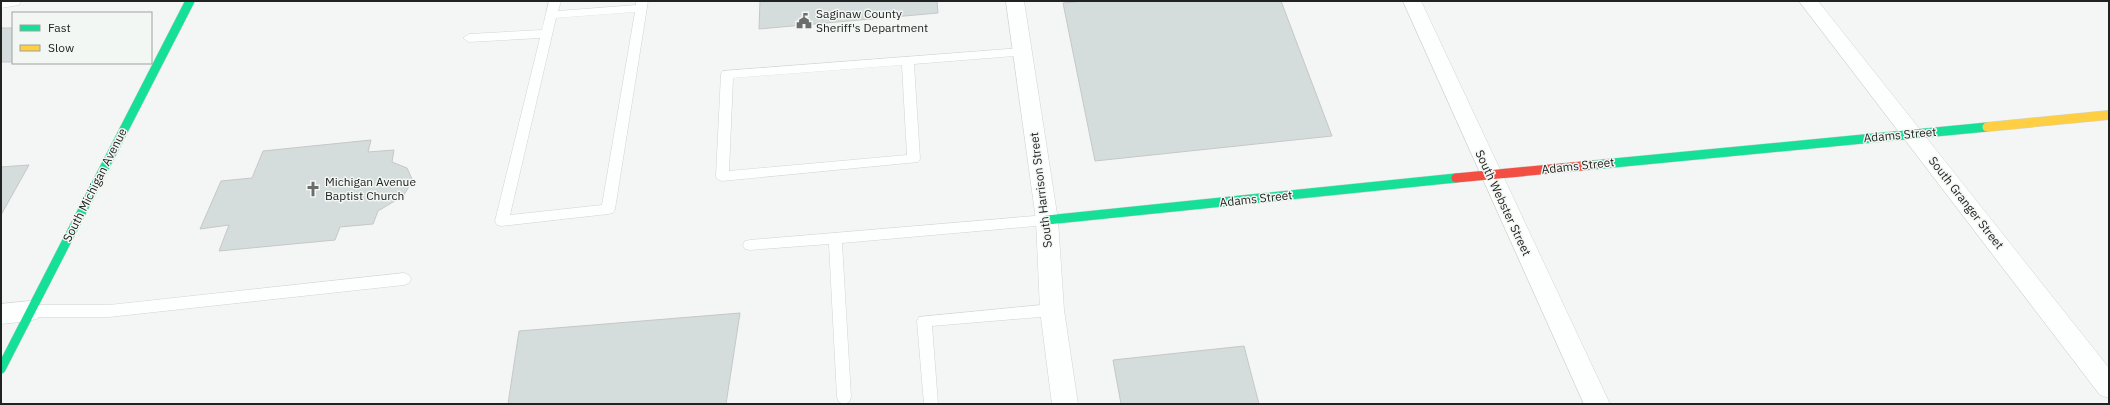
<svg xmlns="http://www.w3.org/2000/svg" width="2110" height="405" font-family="'IBM Plex Sans',sans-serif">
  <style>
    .building { fill: #d5dddc; stroke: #c6c8c7 }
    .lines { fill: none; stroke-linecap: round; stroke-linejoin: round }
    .lane-casing { stroke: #d2d4d2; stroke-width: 1 }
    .street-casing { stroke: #d2d4d2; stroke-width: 1 }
    .fast-casing { stroke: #d2d4d2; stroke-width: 10 }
    .slow-casing { stroke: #d2d4d2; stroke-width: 10 }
    .jam-casing { stroke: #d2d4d2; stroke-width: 10 }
    .lane { fill: #fdfefe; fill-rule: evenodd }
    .street { fill: #fdfefe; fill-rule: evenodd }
    .fast { stroke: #16e098; stroke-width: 9 }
    .slow { stroke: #ffcf43; stroke-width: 9 }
    .jam { stroke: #f24e42; stroke-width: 9 }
    .labels { text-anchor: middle; stroke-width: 3; stroke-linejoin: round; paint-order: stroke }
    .poi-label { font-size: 12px; fill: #212322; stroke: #f3f7f4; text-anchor: start }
    .street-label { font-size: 12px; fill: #212322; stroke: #f3f7f4 }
  </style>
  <rect width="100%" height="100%" fill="#f4f6f5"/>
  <g class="building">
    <polygon points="760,1 937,1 938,13 759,29"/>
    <polygon points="1085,1 1281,1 1332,136 1095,161 1063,3"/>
    <rect x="1" y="28" width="12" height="34"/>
    <polygon points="371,140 368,152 394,150 392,162 407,168 413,181 403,196 378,211 373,224 340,227 335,240 219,251 229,225 200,229 221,181 252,178 263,151"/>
    <polygon points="29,165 1,215 1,167"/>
    <polygon points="740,313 726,404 508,404 519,331"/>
    <polygon points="1244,346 1259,404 1121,404 1113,360"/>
  </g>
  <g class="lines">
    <defs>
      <g id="lane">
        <path d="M549,1h12l-3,10 78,-6v-4h12l-33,208 -2,4 -5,1 -106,12 -5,-1 -2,-4 45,-183 -71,4 -6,-4 6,-4 73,-4zM635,12l-33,193 -92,10 46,-197z"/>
        <path d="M1022,48l4,1 2,3 -2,3 -112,9 6,95 -2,3 -196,19 -5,-2 -1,-3 5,-102 2,-3zM902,65l5,90 -178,16 4,-93z"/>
        <polygon points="1047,215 1052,216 1054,220 1052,224 1047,225 842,243 851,397 849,402 844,404 839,402 837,397 829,244 750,250 745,249 743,245 745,241 750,240"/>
        <polygon points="404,273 409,275 411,279 409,283 404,285 109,317 30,317 25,315 23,311 25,307 30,305 109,305"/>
        <polygon points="1052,304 1057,306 1059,310 1057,314 1052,316 932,326 938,404 924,404 917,321 919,317"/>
      </g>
      <g id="street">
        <polygon points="1,1 21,1 19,5 1,8"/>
        <polygon points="1006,1 1024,1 1058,220 1064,310 1078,404 1052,404 1040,310 1036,220"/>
        <polygon points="1403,1 1421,1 1610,404 1584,404"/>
        <polygon points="1799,1 1818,1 2109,368 2109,398 2100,395"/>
        <polygon points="30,301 38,304 42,311 38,318 30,321 1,324 1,304"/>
      </g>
      <g id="fast">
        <polyline points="1593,165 1987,127"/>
        <polyline points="1047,220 1456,178"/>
        <polyline points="1,369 190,1"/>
      </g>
      <polyline id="slow" points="1987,127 2109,115"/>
      <polyline id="jam" points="1456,178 1593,165"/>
    </defs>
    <use href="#lane" class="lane-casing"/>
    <use href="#street" class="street-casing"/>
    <use href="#fast" class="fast-casing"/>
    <use href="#slow" class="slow-casing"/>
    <use href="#jam" class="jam-casing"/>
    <use href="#lane" class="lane"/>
    <use href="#street" class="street"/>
    <use href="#fast" class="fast"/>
    <use href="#slow" class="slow"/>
    <use href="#jam" class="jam"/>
  </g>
  <defs>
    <symbol id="civic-bare" viewBox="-9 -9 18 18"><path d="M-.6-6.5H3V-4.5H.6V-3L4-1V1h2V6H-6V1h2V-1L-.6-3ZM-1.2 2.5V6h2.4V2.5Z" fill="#6b6d6c" stroke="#f3f7f4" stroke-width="2.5" paint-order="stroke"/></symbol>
    <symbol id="church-bare" viewBox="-9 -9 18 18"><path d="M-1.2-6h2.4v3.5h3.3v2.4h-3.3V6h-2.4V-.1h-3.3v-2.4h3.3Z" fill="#6b6d6c" stroke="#f3f7f4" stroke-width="2.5" paint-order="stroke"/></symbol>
  </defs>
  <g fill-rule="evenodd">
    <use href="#civic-bare" x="793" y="10" width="22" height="22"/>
    <use href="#church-bare" x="302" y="178" width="22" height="22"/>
  </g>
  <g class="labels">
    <g class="poi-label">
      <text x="816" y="18">Saginaw County<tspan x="816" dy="14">Sheriff's Department</tspan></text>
      <text x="325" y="186">Michigan Avenue<tspan x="325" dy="14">Baptist Church</tspan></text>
    </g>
    <g class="street-label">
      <text transform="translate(1900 135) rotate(-5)" y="4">Adams Street</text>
      <text transform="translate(1578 166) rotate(-6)" y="4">Adams Street</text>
      <text transform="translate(95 185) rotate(-63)" y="4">South Michigan Avenue</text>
      <text transform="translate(1041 190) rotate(-97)" y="4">South Harrison Street</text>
      <text transform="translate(1256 199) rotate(-6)" y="4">Adams Street</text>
      <text transform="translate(1503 203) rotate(65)" y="4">South Webster Street</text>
      <text transform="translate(1966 203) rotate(52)" y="4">South Granger Street</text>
    </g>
  </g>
  <rect width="2110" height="405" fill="none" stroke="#212322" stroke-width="4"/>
  <rect x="12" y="12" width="140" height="52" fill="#f3f7f4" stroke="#9fa2a0"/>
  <rect x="20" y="25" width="20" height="6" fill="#16e098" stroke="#9fa2a0"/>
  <text x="48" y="32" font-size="12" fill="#212322">Fast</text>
  <rect x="20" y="45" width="20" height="6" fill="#ffcf43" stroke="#9fa2a0"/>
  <text x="48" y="52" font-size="12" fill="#212322">Slow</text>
</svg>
